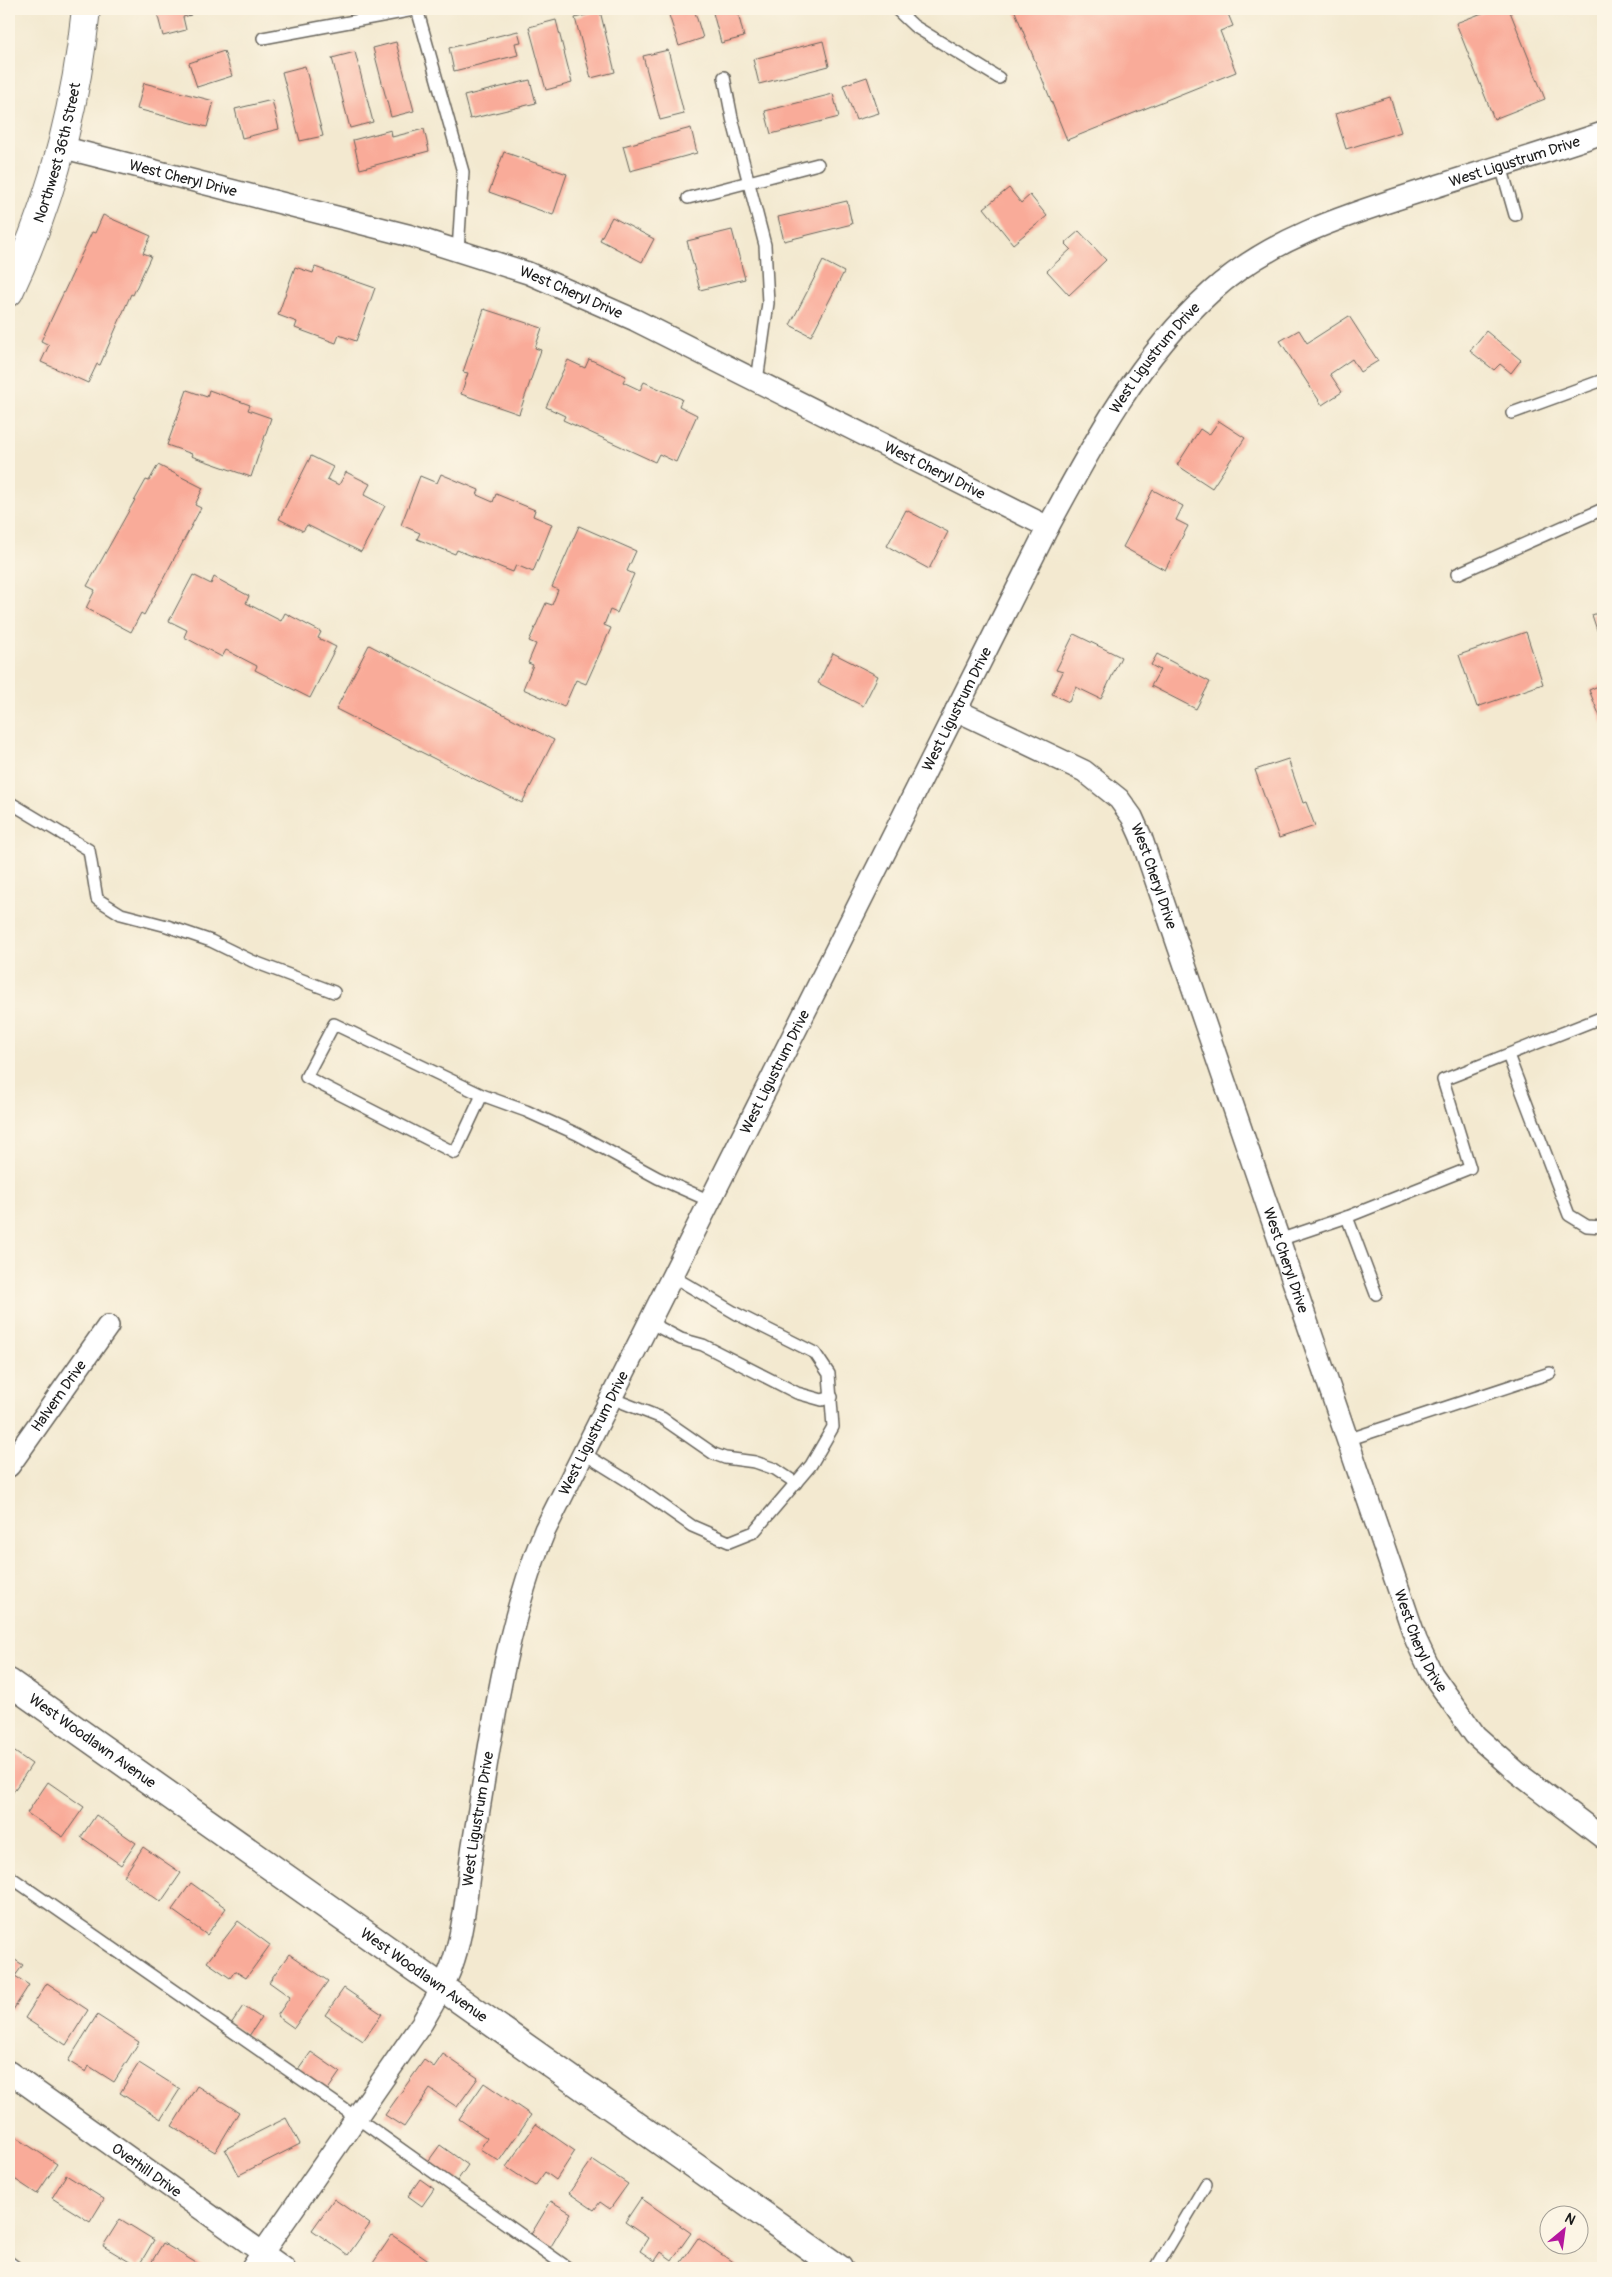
<svg xmlns="http://www.w3.org/2000/svg" width="1612" height="2277" font-family="Pangolin,sans-serif">
  <style>
    .building { fill: #f9ab99 }
    .lines { fill: none; stroke-linecap: round; stroke-linejoin: round }
    .service-casing { stroke: #67645b; stroke-width: 14 }
    .minor-casing { stroke: #67645b; stroke-width: 24 }
    .tertiary-casing { stroke: #67645b; stroke-width: 29 }
    .secondary-casing { stroke: #67645b; stroke-width: 30 }
    .service { stroke: #fff; stroke-width: 11 }
    .minor { stroke: #fff; stroke-width: 21 }
    .tertiary { stroke: #fff; stroke-width: 26 }
    .secondary { stroke: #fff; stroke-width: 28 }
    .labels { text-anchor: middle; stroke-width: 4.5; stroke-linejoin: round; paint-order: stroke }
    .street-label { font-size: 15px; fill: #1c1c1c; stroke: #fcf5e5 }
  </style>
  <rect width="100%" height="100%" fill="#fcf5e5"/>
  <filter id="ink" filterUnits="userSpaceOnUse"><feTurbulence type="fractalNoise" baseFrequency=".02" numOctaves="2"/><feDisplacementMap in="SourceGraphic" scale="10" xChannelSelector="R" yChannelSelector="G"/><feConvolveMatrix kernelMatrix="1 2 1 2 8 2 1 2 1" color-interpolation-filters="sRGB"/></filter>
  <filter id="wash" filterUnits="userSpaceOnUse"><feTurbulence type="fractalNoise" baseFrequency=".0096" numOctaves="4" result="noise"/><feDisplacementMap in="SourceGraphic" scale="20" xChannelSelector="R" yChannelSelector="G"/><feGaussianBlur stdDeviation="1.12" result="paint"/><feColorMatrix in="noise" values="0 0 0 0 0 0 0 0 0 0 0 0 0 0 0 0 0 1.4 0 .05"/><feComposite in="paint" operator="in"/></filter>
  <g filter="url(#wash)">
    <rect width="100%" height="100%" fill="#f3e9d0"/>
    <g id="blocks">
      <g class="building">
        <polygon points="156,9 189,9 191,15 183,17 186,30 163,36"/>
        <polygon points="667,9 694,9 703,38 679,46"/>
        <polygon points="712,9 737,9 744,37 721,43"/>
        <polygon points="1014,9 1226,9 1233,26 1220,31 1236,72 1067,140"/>
        <polygon points="1493,9 1509,9 1545,99 1494,119 1456,23"/>
        <polygon points="600,11 615,72 591,78 575,18"/>
        <polygon points="556,20 572,83 546,90 529,27"/>
        <polygon points="518,31 521,42 515,43 518,55 454,71 449,48"/>
        <polygon points="823,41 829,66 759,84 753,59"/>
        <polygon points="396,42 414,111 391,117 373,48"/>
        <polygon points="668,50 684,114 660,120 643,56"/>
        <polygon points="224,51 232,76 197,87 189,63"/>
        <polygon points="355,52 373,122 350,128 332,58"/>
        <polygon points="305,66 323,136 300,141 282,72"/>
        <polygon points="867,77 879,113 856,120 843,85"/>
        <polygon points="530,80 536,103 470,119 464,96"/>
        <polygon points="144,83 214,101 207,127 137,109"/>
        <polygon points="833,94 839,117 771,134 765,111"/>
        <polygon points="1390,97 1401,132 1346,149 1335,114"/>
        <polygon points="272,100 279,129 242,138 235,109"/>
        <polygon points="691,128 697,153 630,171 623,146"/>
        <polygon points="424,129 429,151 360,169 353,140 391,130 392,137"/>
        <polygon points="504,152 567,174 553,215 489,192"/>
        <polygon points="1009,188 1021,203 1030,195 1047,216 1013,244 984,208"/>
        <polygon points="847,201 852,224 784,241 778,217"/>
        <polygon points="103,215 151,236 143,253 151,256 133,295 131,294 100,365 97,364 88,383 41,362 49,345 41,341 92,232 95,233"/>
        <polygon points="612,217 654,239 642,262 600,240"/>
        <polygon points="732,230 745,279 700,290 687,241"/>
        <polygon points="1079,231 1106,260 1069,295 1047,271 1071,249 1065,243"/>
        <polygon points="823,261 844,272 811,336 790,325"/>
        <polygon points="295,267 313,273 315,267 375,288 356,341 339,335 336,343 295,328 297,322 278,315"/>
        <polygon points="484,309 542,328 535,348 541,350 519,414 461,394 468,373 463,372"/>
        <polygon points="1349,316 1378,361 1360,372 1352,359 1330,374 1342,392 1322,405 1280,341 1299,330 1307,343"/>
        <polygon points="1486,331 1521,360 1511,373 1500,364 1494,370 1470,351"/>
        <polygon points="589,359 626,376 623,382 640,390 644,382 682,399 679,406 697,415 676,462 659,454 655,462 563,420 565,416 546,407 568,360 585,368"/>
        <polygon points="187,390 207,397 209,390 250,405 248,410 271,418 251,477 191,456 192,454 167,445"/>
        <polygon points="1219,421 1245,438 1212,488 1177,465 1200,429 1209,435"/>
        <polygon points="311,456 333,467 327,479 339,485 346,472 370,484 364,495 385,506 361,552 307,525 303,531 279,519"/>
        <polygon points="158,465 203,488 195,505 201,508 144,615 141,613 131,632 86,608 95,590 87,586 146,480 149,481"/>
        <polygon points="441,474 479,490 477,495 493,502 496,494 535,510 533,516 552,524 533,572 516,565 513,572 457,550 455,554 417,539 420,533 401,525 420,476 437,483"/>
        <polygon points="1153,490 1183,506 1176,520 1188,526 1165,570 1123,547"/>
        <polygon points="906,510 948,532 929,569 887,546"/>
        <polygon points="579,526 636,551 627,571 634,574 617,613 610,610 604,625 611,628 586,684 576,680 564,707 523,689 533,665 528,663 536,644 529,641 546,603 552,605 558,590 552,587"/>
        <polygon points="193,575 211,584 214,577 249,596 246,603 281,621 285,613 321,632 318,638 336,647 310,698 255,670 257,666 226,650 222,657 184,637 187,630 169,621"/>
        <polygon points="1603,611 1603,645 1602,645 1592,615"/>
        <polygon points="1526,632 1543,684 1477,707 1459,655"/>
        <polygon points="1074,634 1121,657 1101,699 1076,687 1069,702 1052,694 1063,672 1056,670"/>
        <polygon points="369,645 554,740 522,803 336,709"/>
        <polygon points="833,653 878,676 863,706 818,683"/>
        <polygon points="1157,654 1210,682 1196,709 1151,686 1160,670 1151,665"/>
        <polygon points="1603,684 1603,724 1589,690"/>
        <polygon points="1288,759 1303,803 1306,802 1315,826 1279,838 1255,770"/>
        <polygon points="9,1748 32,1764 9,1798"/>
        <polygon points="48,1782 84,1807 63,1837 27,1813"/>
        <polygon points="96,1815 136,1843 121,1865 81,1837"/>
        <polygon points="143,1847 181,1873 161,1902 124,1876"/>
        <polygon points="191,1883 226,1908 207,1935 172,1910"/>
        <polygon points="238,1921 270,1945 246,1978 235,1971 230,1978 207,1962"/>
        <polygon points="289,1954 328,1981 294,2028 277,2016 290,1997 269,1982"/>
        <polygon points="9,1956 23,1965 15,1976 29,1985 13,2010 9,2008"/>
        <polygon points="47,1983 88,2010 66,2045 25,2018"/>
        <polygon points="344,1988 382,2014 363,2041 325,2015"/>
        <polygon points="243,2006 261,2018 249,2036 231,2024"/>
        <polygon points="97,2015 139,2042 114,2082 89,2066 86,2072 68,2061"/>
        <polygon points="311,2052 340,2072 327,2091 298,2070"/>
        <polygon points="443,2054 478,2078 457,2107 430,2089 404,2127 385,2115 424,2060 434,2067"/>
        <polygon points="139,2063 180,2089 161,2119 120,2093"/>
        <polygon points="484,2083 531,2115 499,2161 480,2149 487,2138 459,2119"/>
        <polygon points="197,2086 239,2112 215,2152 172,2126"/>
        <polygon points="286,2118 300,2144 239,2175 225,2149"/>
        <polygon points="536,2124 575,2151 556,2180 545,2172 535,2186 506,2167"/>
        <polygon points="14,2136 57,2164 37,2194 10,2176 9,2178 9,2144"/>
        <polygon points="440,2145 468,2165 455,2184 427,2163"/>
        <polygon points="592,2160 628,2184 610,2209 600,2202 594,2210 569,2193"/>
        <polygon points="66,2175 104,2199 90,2222 52,2198"/>
        <polygon points="420,2179 434,2189 422,2206 408,2196"/>
        <polygon points="641,2198 691,2233 672,2260 661,2252 655,2261 640,2251 648,2238 625,2222"/>
        <polygon points="334,2199 370,2224 348,2255 312,2230"/>
        <polygon points="551,2201 571,2213 550,2248 530,2236"/>
        <polygon points="120,2219 154,2240 138,2267 103,2246"/>
        <polygon points="392,2235 430,2261 425,2268 375,2268 371,2266"/>
        <polygon points="698,2238 741,2268 677,2268"/>
        <polygon points="163,2243 203,2267 202,2268 148,2268"/>
      </g>
    </g>
  </g>
  <g filter="url(#ink)">
    <use href="#blocks" fill-opacity="0" stroke="#67645b" stroke-width="1"/>
    <g class="lines">
      <defs>
        <g id="service">
          <polyline points="417,9 463,172 458,251"/>
          <polyline points="896,9 914,26 999,78"/>
          <polyline points="263,38 419,9"/>
          <polyline points="724,77 732,118 765,245 768,303 757,381"/>
          <polyline points="1501,166 1515,215"/>
          <polyline points="688,198 818,164"/>
          <polyline points="1512,413 1603,380"/>
          <polyline points="1457,574 1603,509"/>
          <polyline points="9,802 89,850 97,899 121,914 167,926 211,941 252,961 334,992"/>
          <polyline points="1508,1055 1569,1215 1587,1226 1603,1227"/>
          <polyline points="482,1095 455,1153 306,1077 334,1024 482,1095 526,1111 577,1134 658,1178 710,1201"/>
          <polyline points="1347,1217 1376,1294"/>
          <polyline points="1279,1240 1347,1217 1470,1168 1443,1080 1603,1017"/>
          <polyline points="649,1322 681,1339 703,1345 797,1393 822,1400 832,1397"/>
          <polyline points="611,1398 662,1418 714,1454 725,1458 755,1462 775,1469 796,1483"/>
          <polyline points="1347,1440 1550,1373"/>
          <polyline points="583,1453 628,1481 692,1526 729,1542 754,1532 811,1465 833,1427 829,1374 815,1353 737,1314 672,1276"/>
          <polyline points="9,1876 357,2118 568,2268"/>
          <polyline points="9,2262 17,2268"/>
          <polyline points="1156,2268 1206,2184"/>
        </g>
        <g id="minor">
          <path id="s1" d="M61,147l350,89 117,37 107,47 413,207"/>
          <path id="s2" d="M956,710l128,61 35,28 13,18 9,20 275,803 16,34 43,61 44,39 84,64"/>
          <path id="s3" d="M9,1466l99,-140"/>
          <path id="s4" d="M9,2072l275,196"/>
          <path id="s5" d="M252,2268l170,-245c12,-21 25,-41 32,-64 12,-38 13,-80 20,-120 18,-104 30,-210 71,-309l503,-1003c45,-84 91,-170 163,-235 62,-56 142,-79 220,-104 57,-18 115,-36 172,-55"/>
        </g>
        <g id="tertiary">
          <path id="s6" d="M9,1682l830,586"/>
        </g>
        <g id="secondary">
          <path id="s7" d="M9,292c42,-89 67,-185 77,-283"/>
        </g>
      </defs>
      <use href="#service" class="service-casing"/>
      <use href="#minor" class="minor-casing"/>
      <use href="#tertiary" class="tertiary-casing"/>
      <use href="#secondary" class="secondary-casing"/>
      <use href="#service" class="service"/>
      <use href="#minor" class="minor"/>
      <use href="#tertiary" class="tertiary"/>
      <use href="#secondary" class="secondary"/>
    </g>
  </g>
  <g class="labels">
    <g class="street-label">
      <text dy="5" stroke="none"><textPath href="#s7" startOffset="148">Northwest 36th Street</textPath></text>
      <text dy="5" stroke="none"><textPath href="#s5" startOffset="2552">West Ligustrum Drive</textPath></text>
      <text dy="5" stroke="none"><textPath href="#s1" startOffset="126">West Cheryl Drive</textPath></text>
      <text dy="5" stroke="none"><textPath href="#s1" startOffset="531">West Cheryl Drive</textPath></text>
      <text dy="5" stroke="none"><textPath href="#s5" startOffset="2132">West Ligustrum Drive</textPath></text>
      <text dy="5" stroke="none"><textPath href="#s1" startOffset="936">West Cheryl Drive</textPath></text>
      <text dy="5" stroke="none"><textPath href="#s5" startOffset="1728">West Ligustrum Drive</textPath></text>
      <text dy="5" stroke="none"><textPath href="#s2" startOffset="272">West Cheryl Drive</textPath></text>
      <text dy="5" stroke="none"><textPath href="#s5" startOffset="1322">West Ligustrum Drive</textPath></text>
      <text dy="5" stroke="none"><textPath href="#s2" startOffset="678">West Cheryl Drive</textPath></text>
      <text dy="5" stroke="none"><textPath href="#s3" startOffset="86">Halvern Drive</textPath></text>
      <text dy="5" stroke="none"><textPath href="#s5" startOffset="918">West Ligustrum Drive</textPath></text>
      <text dy="5" stroke="none"><textPath href="#s2" startOffset="1082">West Cheryl Drive</textPath></text>
      <text dy="5" stroke="none"><textPath href="#s6" startOffset="102">West Woodlawn Avenue</textPath></text>
      <text dy="5" stroke="none"><textPath href="#s5" startOffset="512">West Ligustrum Drive</textPath></text>
      <text dy="5" stroke="none"><textPath href="#s6" startOffset="508">West Woodlawn Avenue</textPath></text>
      <text dy="5" stroke="none"><textPath href="#s4" startOffset="169">Overhill Drive</textPath></text>
    </g>
  </g>
  <rect width="1612" height="2277" fill="none" stroke="#fcf5e5" stroke-width="30"/>
  <g transform="translate(1564 2230) rotate(29)"><circle r="24" fill="#fcf5e5" stroke="#a29e95"/>
  <path d="M0-4L9 19L0 12L-9 19Z" fill="#b5179e"/>
  <text y="-8" font-size="14" font-weight="bold" text-anchor="middle" fill="#1c1c1c">N</text>
  </g>
</svg>
